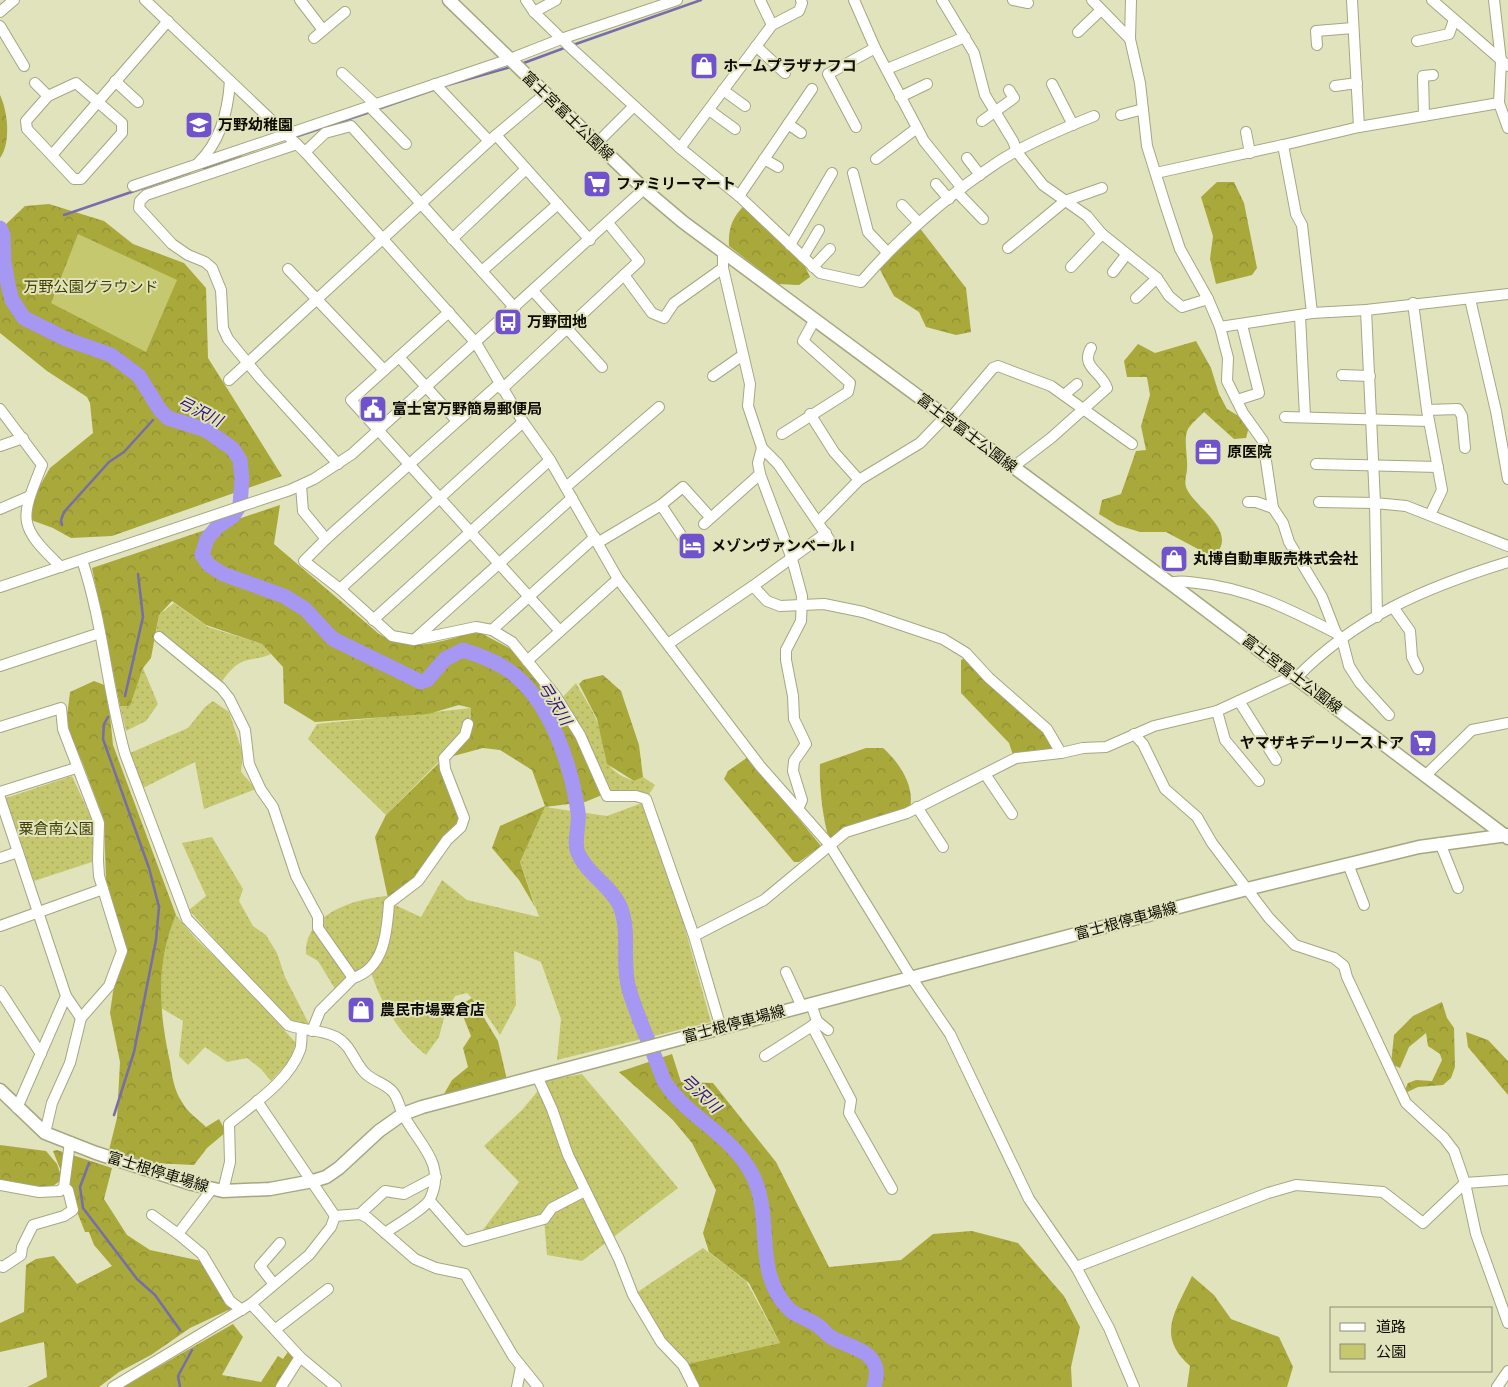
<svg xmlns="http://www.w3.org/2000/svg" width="1508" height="1387" font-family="Helvetica,'Noto Sans JP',sans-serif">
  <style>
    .green { fill: url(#green-dots) }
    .forest { fill: url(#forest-crowns) }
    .pitch { fill: #c6c86f }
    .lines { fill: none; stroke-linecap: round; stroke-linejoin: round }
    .stream { stroke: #776daa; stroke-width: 2.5 }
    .river { stroke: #a597f2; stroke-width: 15 }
    .minor-casing { stroke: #a6a782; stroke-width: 12 }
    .major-casing { stroke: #a6a782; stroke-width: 15 }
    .minor { stroke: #fff; stroke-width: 10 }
    .major { stroke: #fff; stroke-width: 12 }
    .labels { text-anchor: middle; stroke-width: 4; stroke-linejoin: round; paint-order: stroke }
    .poi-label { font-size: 15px; font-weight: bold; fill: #0c0c02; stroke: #e1e3bc; text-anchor: start }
    .street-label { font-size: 15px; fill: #0c0c02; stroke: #e1e3bc }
    .park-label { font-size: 15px; fill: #3f3f01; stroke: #e1e3bc }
    .water-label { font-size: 16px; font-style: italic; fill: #320f74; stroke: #e1e3bc }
  </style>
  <defs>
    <pattern id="green-dots" width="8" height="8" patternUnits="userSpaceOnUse" patternTransform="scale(1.25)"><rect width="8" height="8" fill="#c6c86f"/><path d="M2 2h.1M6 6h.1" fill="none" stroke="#a9ab5e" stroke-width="1.8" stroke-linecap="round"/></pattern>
    <pattern id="forest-crowns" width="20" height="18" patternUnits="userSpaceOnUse" patternTransform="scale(1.25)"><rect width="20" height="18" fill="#a8a83b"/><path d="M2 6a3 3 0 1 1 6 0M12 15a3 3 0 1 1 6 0" fill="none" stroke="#8f8f32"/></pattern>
  </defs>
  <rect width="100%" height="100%" fill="#e1e3bc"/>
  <g class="green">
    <path d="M174,603l34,24 54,17 9,10c-11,5 -18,4 -27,7 -13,5 -20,18 -28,29l-61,-50 4,-25z"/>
    <polygon points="143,668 158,704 146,721 126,731 120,706 130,706"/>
    <path d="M576,683c7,13 17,27 22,41 11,30 -1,44 36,57l9,-4 12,8 -7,11 -40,-2 -47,-95z"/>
    <polygon points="213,701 229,712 243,754 241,772 256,789 204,809 195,762 143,788 130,753 188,728 205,707"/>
    <polygon points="472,708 465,735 386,815 308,739 317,724"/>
    <polygon points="72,776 94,824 92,862 34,881 6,798"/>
    <path d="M642,803l35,97 34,122 -154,38 4,-41 -20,-57 -27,-11 2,54 -16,30 -18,-27 -15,-15 -12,3 -10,18 -6,23 -13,18c-28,-22 -46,-53 -56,-86l-33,23 -19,-31 -12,-7c-1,-40 47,-55 81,-58v29l8,-20 26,12 21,-37 25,20 72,17 -19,-55 25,-55 62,9z"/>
    <polygon points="212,837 243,889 239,901 253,926 266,935 277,953 285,977 309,1024 296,1025 284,1017 189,910 206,896 182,843"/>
    <polygon points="176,915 196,939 232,973 296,1043 290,1060 271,1081 261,1069 247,1058 227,1062 205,1047 188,1065 179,1056 183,1021 161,1008 158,974 168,933"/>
    <polygon points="582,1074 678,1188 582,1261 547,1255 544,1219 476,1239 519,1182 484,1146 522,1110 547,1080"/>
    <polygon points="703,1248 746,1281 780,1343 683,1365 633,1295"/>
  </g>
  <g class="forest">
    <path d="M0,95c8,17 11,48 0,63z"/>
    <polygon points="1217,182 1234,182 1244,203 1257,268 1252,275 1216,284 1210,259 1213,236 1201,197"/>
    <polygon points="49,204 104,221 133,244 184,263 206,288 208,358 282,476 112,536 71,538 53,528 31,520 34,496 50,468 93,433 90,403 87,397 47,371 0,333 0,225 3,227 25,206"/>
    <path d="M745,205l59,59 6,13 -11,8 -21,-1 -49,-38c-1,-17 3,-29 16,-41z"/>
    <polygon points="919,227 966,288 971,332 956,335 926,327 919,312 894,296 878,266"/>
    <path d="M1196,341l15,27 8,26 8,15 23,14 -4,15 -12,1 -30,-27c-5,5 -12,11 -16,17 -5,10 0,28 -1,39 0,6 -3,13 -1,19 6,19 56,45 27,70l-47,-25h-26l-23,-7 -18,-11 3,-14 19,-6 15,-43 10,-1 -5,-24 9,-31 -3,-18h-20l-3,-16 14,-17 17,9z"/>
    <path d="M280,505l-6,39 105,90c34,20 64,7 98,-3l34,18 47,59 23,40 21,47 -17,7 -40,5 -25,55 15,45 -16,-27 -27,-32 8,-22 45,-20 -13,-36 -32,-20 -17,-2 -33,9 20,-32 1,-17 -12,-3 -31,9 -113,8 -31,-19 -1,-36 -21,-23 -56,-19 -34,-24 -13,14 -8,43 -8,10 -13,38h-10l-28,-138z"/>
    <polygon points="967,657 1046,733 1055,750 1013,755 1009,743 961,693 961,660"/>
    <polygon points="603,675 621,691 639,745 643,777 634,781 607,764 597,719 579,684 583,680"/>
    <path d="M94,681l13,5 6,59 63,170c-21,48 -17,97 -6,147 2,14 4,28 12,40 5,10 16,17 24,25l13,-8 7,13 -19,16 -13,17 -42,-2 -43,-13 8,-32 3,-56 -10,-49 3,-21 13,-42 -20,-70 -2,-60 -21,-56 -17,-39 4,-33z"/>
    <path d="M866,748h17c16,14 32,38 27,60l-80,34c-7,-20 -11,-56 -10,-78z"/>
    <polygon points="748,757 821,846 799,862 794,862 724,779 728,771"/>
    <polygon points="441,761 464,818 419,878 389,903 375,837 386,815"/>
    <polygon points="472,998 498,1041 507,1080 444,1094 452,1080 468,1067 463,1048 471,1036 459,1006"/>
    <polygon points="1442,1002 1447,1018 1454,1028 1455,1067 1451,1078 1443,1085 1418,1087 1403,1094 1408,1083 1416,1080 1432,1081 1442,1060 1440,1054 1428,1046 1426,1033 1409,1047 1400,1068 1391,1064 1394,1035 1413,1016"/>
    <polygon points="1466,1032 1488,1040 1508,1061 1508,1095 1468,1047"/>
    <polygon points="672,1054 681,1082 713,1083 776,1162 829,1267 901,1260 933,1234 972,1231 1018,1243 1064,1296 1080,1327 1071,1367 1072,1387 693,1387 683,1365 780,1343 749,1283 709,1252 703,1233 716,1190 692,1143 672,1119 619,1072"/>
    <path d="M0,1145l46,6 11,13 5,14c-15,20 -42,7 -62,2z"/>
    <polygon points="57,1150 112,1168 104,1199 127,1235 150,1250 206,1262 237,1306 190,1328 151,1355 119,1372 99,1387 27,1387 47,1377 44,1342 0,1352 0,1323 24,1312 26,1265 36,1259 54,1256 77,1284 112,1266 94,1245 89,1232 85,1232 53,1151"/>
    <path d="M1192,1276l22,19 17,24 48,18 14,30 -6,20h-100l3,-21c-35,-31 -14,-55 2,-90z"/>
    <polygon points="233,1324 243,1337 222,1375 261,1382 278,1356 283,1359 290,1349 300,1357 281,1387 123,1387"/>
  </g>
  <polygon class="pitch" points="78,234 177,280 146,352 51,303"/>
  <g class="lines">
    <g class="stream">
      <polyline points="573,45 701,0"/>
      <polyline points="521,64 567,47"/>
      <polyline points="444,86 511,67"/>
      <polyline points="378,109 436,89"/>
      <polyline points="298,136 370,112"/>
      <polyline points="204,168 241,155"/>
      <polyline points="64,215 190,172"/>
      <polyline points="3,234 6,233"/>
      <polyline points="62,525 61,520 64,512 109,462 124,452 153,420"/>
      <polyline points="125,696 143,617 138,574"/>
      <polyline points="108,717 104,724 103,739 149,868 159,907 156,940 134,1052 114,1115"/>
      <polyline points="89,1163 80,1187 83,1208 137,1279 155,1295 180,1330"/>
      <polyline points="180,1387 178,1376 192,1350"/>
    </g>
    <path class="river" d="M0,228l3,6 1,28 4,22 4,16 12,18 42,21 45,16 28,21 21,34 8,8 38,12 27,19 7,11 2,18 -2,27 -7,11 -16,11 -10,12 -5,16 7,10 14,9 61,22 21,13 28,30 88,43 6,-2 18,-21 18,-9c16,5 33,11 48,22 40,30 60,93 67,140 2,12 -5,30 0,41 9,21 33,33 42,53 11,27 1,56 9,83 9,31 24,61 35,92 23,36 67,53 88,93 23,44 -1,98 38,136 8,7 19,9 27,15 5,3 9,9 14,12 14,9 37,11 44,28 3,7 1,15 -1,22"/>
    <defs>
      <g id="minor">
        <polyline points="145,0 305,152 476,343 523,422 550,460 618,579 760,766 829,844 911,977 950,1034 1029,1199 1076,1267 1109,1328 1134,1387"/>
        <polyline points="300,0 323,30"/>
        <path d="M526,0l8,12 37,36 109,100 59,48 81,77 41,9c40,-46 86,-86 137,-120 27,-18 66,-34 96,-46"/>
        <polyline points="854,0 875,48 924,141 962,188"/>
        <polyline points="942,0 974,53 985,95 1013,141 1017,152 1043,185 1087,216 1102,234 1157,278 1169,296 1182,307 1208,299"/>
        <polyline points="1013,0 1028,3"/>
        <polyline points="1092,0 1130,39 1140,83 1147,146 1166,207 1180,249 1208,299 1220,327 1228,358 1227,381 1243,413 1263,441 1273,508"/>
        <polyline points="1352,0 1359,127"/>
        <polyline points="1432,0 1508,66"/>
        <polyline points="1494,0 1501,61 1499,103 1508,128"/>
        <polyline points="0,12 14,0"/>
        <polyline points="534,12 556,0"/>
        <polyline points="772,25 799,11 802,3 801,0"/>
        <polyline points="0,26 24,66"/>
        <polyline points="1078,32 1101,10"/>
        <polyline points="314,38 345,12"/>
        <polyline points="1130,39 1131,0"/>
        <polyline points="1417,41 1449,34 1454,20"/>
        <polyline points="1317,45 1316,31 1353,28"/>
        <polyline points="756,46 785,73"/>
        <polyline points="887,69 965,37"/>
        <polyline points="342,73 375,104"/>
        <polyline points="115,81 138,102"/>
        <polyline points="35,83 48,96"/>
        <polygon points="76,83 122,123 122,133 81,179 74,179 27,129 26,121 48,96"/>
        <polyline points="435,84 489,141"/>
        <polyline points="1052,84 1073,125"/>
        <polyline points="1335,86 1357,83"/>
        <polyline points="723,90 745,106"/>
        <polyline points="900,97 927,84"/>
        <polyline points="369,106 406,144"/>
        <polyline points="709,110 735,129"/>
        <polyline points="1121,115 1143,109"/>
        <polyline points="1424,116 1423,76 1433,75"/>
        <polyline points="982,121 1014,98 1009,90"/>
        <polyline points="788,124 801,133"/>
        <polyline points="856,127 828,74 875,48"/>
        <polyline points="1246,132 1250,153"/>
        <polyline points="496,135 590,240"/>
        <polyline points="597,143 634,106"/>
        <polyline points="297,144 146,195 140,201 139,208 172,244 188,255 205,262 212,268 221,290 223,328 228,339 260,378 338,464"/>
        <polyline points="680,148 772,25 760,0"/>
        <polyline points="305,152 325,133 351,126 515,308"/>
        <polyline points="52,155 168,21"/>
        <polyline points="967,158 980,175"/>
        <polyline points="764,159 778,167"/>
        <polyline points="876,159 917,128"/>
        <path d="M199,162c22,-21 29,-51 31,-81"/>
        <polyline points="853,173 868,232 887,252"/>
        <polyline points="1156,173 1283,145"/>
        <polyline points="936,184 949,199"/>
        <polyline points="133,186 510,59 561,39 677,0"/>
        <polyline points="957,192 983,219"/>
        <polyline points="739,196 812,89"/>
        <polyline points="902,205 918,222"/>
        <polyline points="452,239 526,169"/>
        <polyline points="790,245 832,173"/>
        <polyline points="1008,248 1065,201 1102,188"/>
        <polyline points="723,252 723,268 750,384 748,406 762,448 758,463 760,474 792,559 802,596 801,621 786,650 786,660 793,696 794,719 806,744 794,761 793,771 802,800 798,809"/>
        <polyline points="803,257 819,230"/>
        <polyline points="813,267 830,249"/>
        <polyline points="1071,267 1102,234"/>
        <polyline points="288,269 384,370"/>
        <polyline points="482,271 558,204"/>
        <polyline points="1113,272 1126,255"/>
        <polyline points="624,275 652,313 664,318 674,303 723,268"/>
        <polyline points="533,291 602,367"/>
        <polyline points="1136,298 1157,278"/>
        <polyline points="1470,299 1496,411 1508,479"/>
        <polyline points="1413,303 1427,410 1442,490 1430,515"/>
        <polyline points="1366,310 1375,503 1377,617"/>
        <polyline points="449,312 351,400 560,631"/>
        <polyline points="1312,313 1302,225 1296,214 1283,145 1359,127 1499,103"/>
        <polyline points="1300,316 1305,416"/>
        <polyline points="1220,327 1312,313 1366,310 1508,294"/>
        <polyline points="399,357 457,421"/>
        <polyline points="1342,375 1370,376"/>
        <polyline points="713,376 743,355"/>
        <polyline points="229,380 489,141 546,93"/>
        <polyline points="499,384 326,539 304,561 340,589 392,636 414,640 476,627 492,630 512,642 555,695 580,735 607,796 636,796 646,799 694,936"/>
        <polyline points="502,389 639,261 608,223"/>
        <polyline points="1064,395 1077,384"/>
        <polyline points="1237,400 1259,393 1242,325"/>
        <path d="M0,409l42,56c-22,55 -25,60 19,102"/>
        <polyline points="1427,410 1458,409 1462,416 1465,448"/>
        <polyline points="810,414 834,452 859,480"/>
        <polyline points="1285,417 1429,421"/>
        <polyline points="949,420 993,368 998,366 1051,386 1132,444"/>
        <polyline points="782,434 848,392 850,383 803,341 815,319"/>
        <polyline points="0,446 23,438"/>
        <polyline points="762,448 778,464 829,539"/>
        <polyline points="1316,464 1438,467"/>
        <path d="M1013,467l38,-29 56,-50c-5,-16 -27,-21 -16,-40"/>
        <polyline points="301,486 303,511 326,539"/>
        <polyline points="566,487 659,407"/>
        <polyline points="1248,502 1256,502 1273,508 1283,523 1289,542 1322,597 1336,633 1342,639 1349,666 1360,683 1389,715"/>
        <polyline points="1319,502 1375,503 1406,506 1508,546"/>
        <polyline points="661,505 685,541"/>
        <polyline points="0,509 30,496"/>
        <polyline points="819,521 859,480 920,443 945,417"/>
        <polyline points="704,524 760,474"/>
        <polyline points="599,542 661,505 683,487 710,517"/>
        <path d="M82,560c21,63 25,130 43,194l62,165 101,106c15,6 33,4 48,12 15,8 17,23 28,35 8,9 19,10 28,19 6,6 7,16 11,23 15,30 44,49 27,85 -4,9 -35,27 -45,34"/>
        <path d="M1170,583c9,-3 18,-1 27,0 51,5 94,27 139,50"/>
        <polyline points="753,586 826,533"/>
        <polyline points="0,587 290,490 314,479 352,454 644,189"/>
        <polyline points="340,589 523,422"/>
        <polyline points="1393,607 1410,631 1412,657 1418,669"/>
        <polyline points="373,620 550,460"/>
        <polyline points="492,630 595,537"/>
        <polyline points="159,637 221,688 229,698 245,730 249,764 261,790 273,807 296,876 318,917 318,928 353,978 320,1011 312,1031"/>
        <polyline points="415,639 572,498"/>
        <polyline points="668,644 753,586 767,601 780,606 824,604 863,612 943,639 966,653 989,678 1047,729 1061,753"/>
        <polyline points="527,661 618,579"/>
        <polyline points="0,666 100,633"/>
        <path d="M1296,678c61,-62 131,-91 212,-116"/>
        <polyline points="1239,701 1276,760"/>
        <polyline points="1217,711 1225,740 1259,781"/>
        <polyline points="0,727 61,708 63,729 99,823 98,860 99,876 122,951 109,986 81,1018 66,996"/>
        <polyline points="1134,734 1143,744 1165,789 1197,817 1212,843 1269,918 1295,945 1334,958 1344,966 1347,977 1406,1103 1444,1138 1454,1151 1465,1183 1476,1234 1508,1323"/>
        <polyline points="985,774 1012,814"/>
        <polyline points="1426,775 1472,730 1508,723"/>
        <polyline points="0,792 76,768"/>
        <polyline points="0,798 66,996 17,1108"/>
        <polyline points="917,807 943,847"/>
        <polyline points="1440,843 1458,888"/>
        <polyline points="0,858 18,852"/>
        <polyline points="1348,864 1364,905"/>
        <polyline points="0,926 103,889"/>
        <polyline points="786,972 802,1007"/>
        <path d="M353,978c32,-10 34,-47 36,-75l29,-22 29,-41 14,-13 3,-9 -19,-49 -1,-11 21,-23 3,-11"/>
        <polyline points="0,991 41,1054"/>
        <polyline points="811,1004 817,1021 812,1026 851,1100 849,1113 892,1189"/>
        <polyline points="817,1021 828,1030"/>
        <polyline points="721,1028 694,936 764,900 846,832 907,813 1016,758 1061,753 1083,748 1106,747 1154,726 1217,711 1293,676"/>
        <polyline points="765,1056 812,1026"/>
        <polyline points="537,1076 552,1109 568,1155 619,1259 633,1295 661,1342 683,1365 694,1387"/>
        <polyline points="257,1101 335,1216"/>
        <polyline points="45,1133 52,1103 70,1063 81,1018"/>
        <polyline points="0,1185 39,1192 60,1191 64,1187 70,1142"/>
        <path d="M223,1191l7,-29 -1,-38c24,-20 60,-43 71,-74 2,-5 1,-13 2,-19"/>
        <polyline points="430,1201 465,1241 544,1219 552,1208 585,1191"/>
        <polyline points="360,1214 385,1191 404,1194 436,1177"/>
        <polyline points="152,1215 178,1234 212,1189"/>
        <polyline points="335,1216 360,1214 368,1218 415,1259 436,1268 465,1274 513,1356 538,1387"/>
        <polyline points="178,1234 202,1254 230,1301 242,1310"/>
        <polyline points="0,1266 3,1267 21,1255 22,1247 33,1225 64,1216 73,1210 68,1190 64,1187"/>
        <polyline points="1076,1267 1268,1193 1296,1185 1383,1192 1423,1223 1465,1183 1508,1180"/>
        <polyline points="273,1283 260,1266 280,1243"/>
        <polyline points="251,1304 300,1357 281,1387"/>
        <polyline points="276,1329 328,1289"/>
        <polyline points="300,1357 336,1387"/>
        <polyline points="113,1387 251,1304 309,1255 331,1227 335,1216"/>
        <polyline points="517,1387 521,1367"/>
        <polyline points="1497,1387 1508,1371"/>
      </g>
      <g id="major">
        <polyline points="449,0 644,189 683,222 1170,583 1508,838"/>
        <polyline points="0,1090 45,1133 96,1153 192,1184 223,1191 270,1189 313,1181 326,1177 339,1168 379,1131 403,1114 422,1107 1247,889 1419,847 1508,835"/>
      </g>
    </defs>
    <use href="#minor" class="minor-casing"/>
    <use href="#major" class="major-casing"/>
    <use href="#minor" class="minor"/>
    <use href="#major" class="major"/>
  </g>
  <defs>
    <symbol id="shop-square" viewBox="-11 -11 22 22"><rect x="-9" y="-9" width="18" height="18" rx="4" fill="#6f52cc" stroke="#e1e3bc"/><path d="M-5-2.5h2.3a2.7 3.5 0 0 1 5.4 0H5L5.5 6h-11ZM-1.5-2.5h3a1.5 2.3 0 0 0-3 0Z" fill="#fff"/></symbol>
    <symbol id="school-square" viewBox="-11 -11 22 22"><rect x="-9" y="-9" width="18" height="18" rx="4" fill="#6f52cc" stroke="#e1e3bc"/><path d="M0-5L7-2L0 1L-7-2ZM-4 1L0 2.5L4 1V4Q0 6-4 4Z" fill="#fff"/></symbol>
    <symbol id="supermarket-square" viewBox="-11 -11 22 22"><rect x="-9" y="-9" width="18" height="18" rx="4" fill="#6f52cc" stroke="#e1e3bc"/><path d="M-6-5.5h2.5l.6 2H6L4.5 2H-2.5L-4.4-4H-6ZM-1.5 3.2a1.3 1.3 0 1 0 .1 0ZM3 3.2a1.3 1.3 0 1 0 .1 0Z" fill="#fff"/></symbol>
    <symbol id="bus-square" viewBox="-11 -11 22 22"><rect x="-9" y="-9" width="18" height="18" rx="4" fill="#6f52cc" stroke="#e1e3bc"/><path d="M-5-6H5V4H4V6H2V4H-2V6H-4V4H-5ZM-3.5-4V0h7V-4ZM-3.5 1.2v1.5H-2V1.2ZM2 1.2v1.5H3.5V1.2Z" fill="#fff"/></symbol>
    <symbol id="civic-square" viewBox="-11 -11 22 22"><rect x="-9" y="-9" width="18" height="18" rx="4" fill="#6f52cc" stroke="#e1e3bc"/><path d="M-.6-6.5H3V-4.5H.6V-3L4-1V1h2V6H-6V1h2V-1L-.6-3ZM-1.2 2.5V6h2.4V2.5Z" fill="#fff"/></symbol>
    <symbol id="office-square" viewBox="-11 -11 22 22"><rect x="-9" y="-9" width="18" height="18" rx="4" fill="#6f52cc" stroke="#e1e3bc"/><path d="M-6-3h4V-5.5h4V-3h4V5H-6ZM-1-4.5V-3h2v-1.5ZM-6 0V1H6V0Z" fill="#fff"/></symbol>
    <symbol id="hotel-square" viewBox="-11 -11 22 22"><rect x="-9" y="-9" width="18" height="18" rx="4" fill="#6f52cc" stroke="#e1e3bc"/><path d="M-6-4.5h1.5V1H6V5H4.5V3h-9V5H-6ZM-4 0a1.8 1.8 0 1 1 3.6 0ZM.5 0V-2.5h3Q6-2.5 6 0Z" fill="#fff"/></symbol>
  </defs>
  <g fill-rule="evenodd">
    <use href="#shop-square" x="688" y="50" width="32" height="32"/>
    <use href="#school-square" x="183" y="109" width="32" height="32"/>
    <use href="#supermarket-square" x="581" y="168" width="32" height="32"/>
    <use href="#bus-square" x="492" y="306" width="32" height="32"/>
    <use href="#civic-square" x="357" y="393" width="32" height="32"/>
    <use href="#office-square" x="1192" y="436" width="32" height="32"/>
    <use href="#hotel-square" x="676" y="530" width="32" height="32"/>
    <use href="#shop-square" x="1158" y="543" width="32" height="32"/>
    <use href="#supermarket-square" x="1407" y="727" width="32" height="32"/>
    <use href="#shop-square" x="345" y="994" width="32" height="32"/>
  </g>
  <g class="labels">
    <g class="poi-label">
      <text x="723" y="71">ホームプラザナフコ</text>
      <text x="218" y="130">万野幼稚園</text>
      <text x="616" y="189">ファミリーマート</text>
      <text x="527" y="327">万野団地</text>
      <text x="392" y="414">富士宮万野簡易郵便局</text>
      <text x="1227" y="457">原医院</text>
      <text x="711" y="551">メゾンヴァンベール I</text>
      <text x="1193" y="564">丸博自動車販売株式会社</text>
      <text x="1404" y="748" text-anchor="end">ヤマザキデーリーストア</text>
      <text x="380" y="1015">農民市場粟倉店</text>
    </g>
    <g class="street-label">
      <text transform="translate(568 116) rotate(44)" y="5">富士宮富士公園線</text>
      <text transform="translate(967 433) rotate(37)" y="5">富士宮富士公園線</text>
      <text transform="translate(1292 674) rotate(37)" y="5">富士宮富士公園線</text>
      <text transform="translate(1126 921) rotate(-15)" y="5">富士根停車場線</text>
      <text transform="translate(734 1024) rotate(-15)" y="5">富士根停車場線</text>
      <text transform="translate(158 1172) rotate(17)" y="5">富士根停車場線</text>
    </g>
    <g class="park-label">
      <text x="91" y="292">万野公園グラウンド</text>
      <text x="56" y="834">粟倉南公園</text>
    </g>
    <g class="water-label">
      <text transform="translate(200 411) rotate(26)" y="6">弓沢川</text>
      <text transform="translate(555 703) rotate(58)" y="6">弓沢川</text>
      <text transform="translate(701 1093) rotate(43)" y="6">弓沢川</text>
    </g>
  </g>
  <rect x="1330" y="1307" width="162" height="65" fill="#e1e3bc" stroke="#8c8d72"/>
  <rect x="1340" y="1323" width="25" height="8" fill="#ffffff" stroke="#8c8d72"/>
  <text x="1376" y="1332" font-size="15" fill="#0c0c02">道路</text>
  <rect x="1340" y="1344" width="25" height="15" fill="#c6c86f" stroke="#8c8d72"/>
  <text x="1376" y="1357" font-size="15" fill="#0c0c02">公園</text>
</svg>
